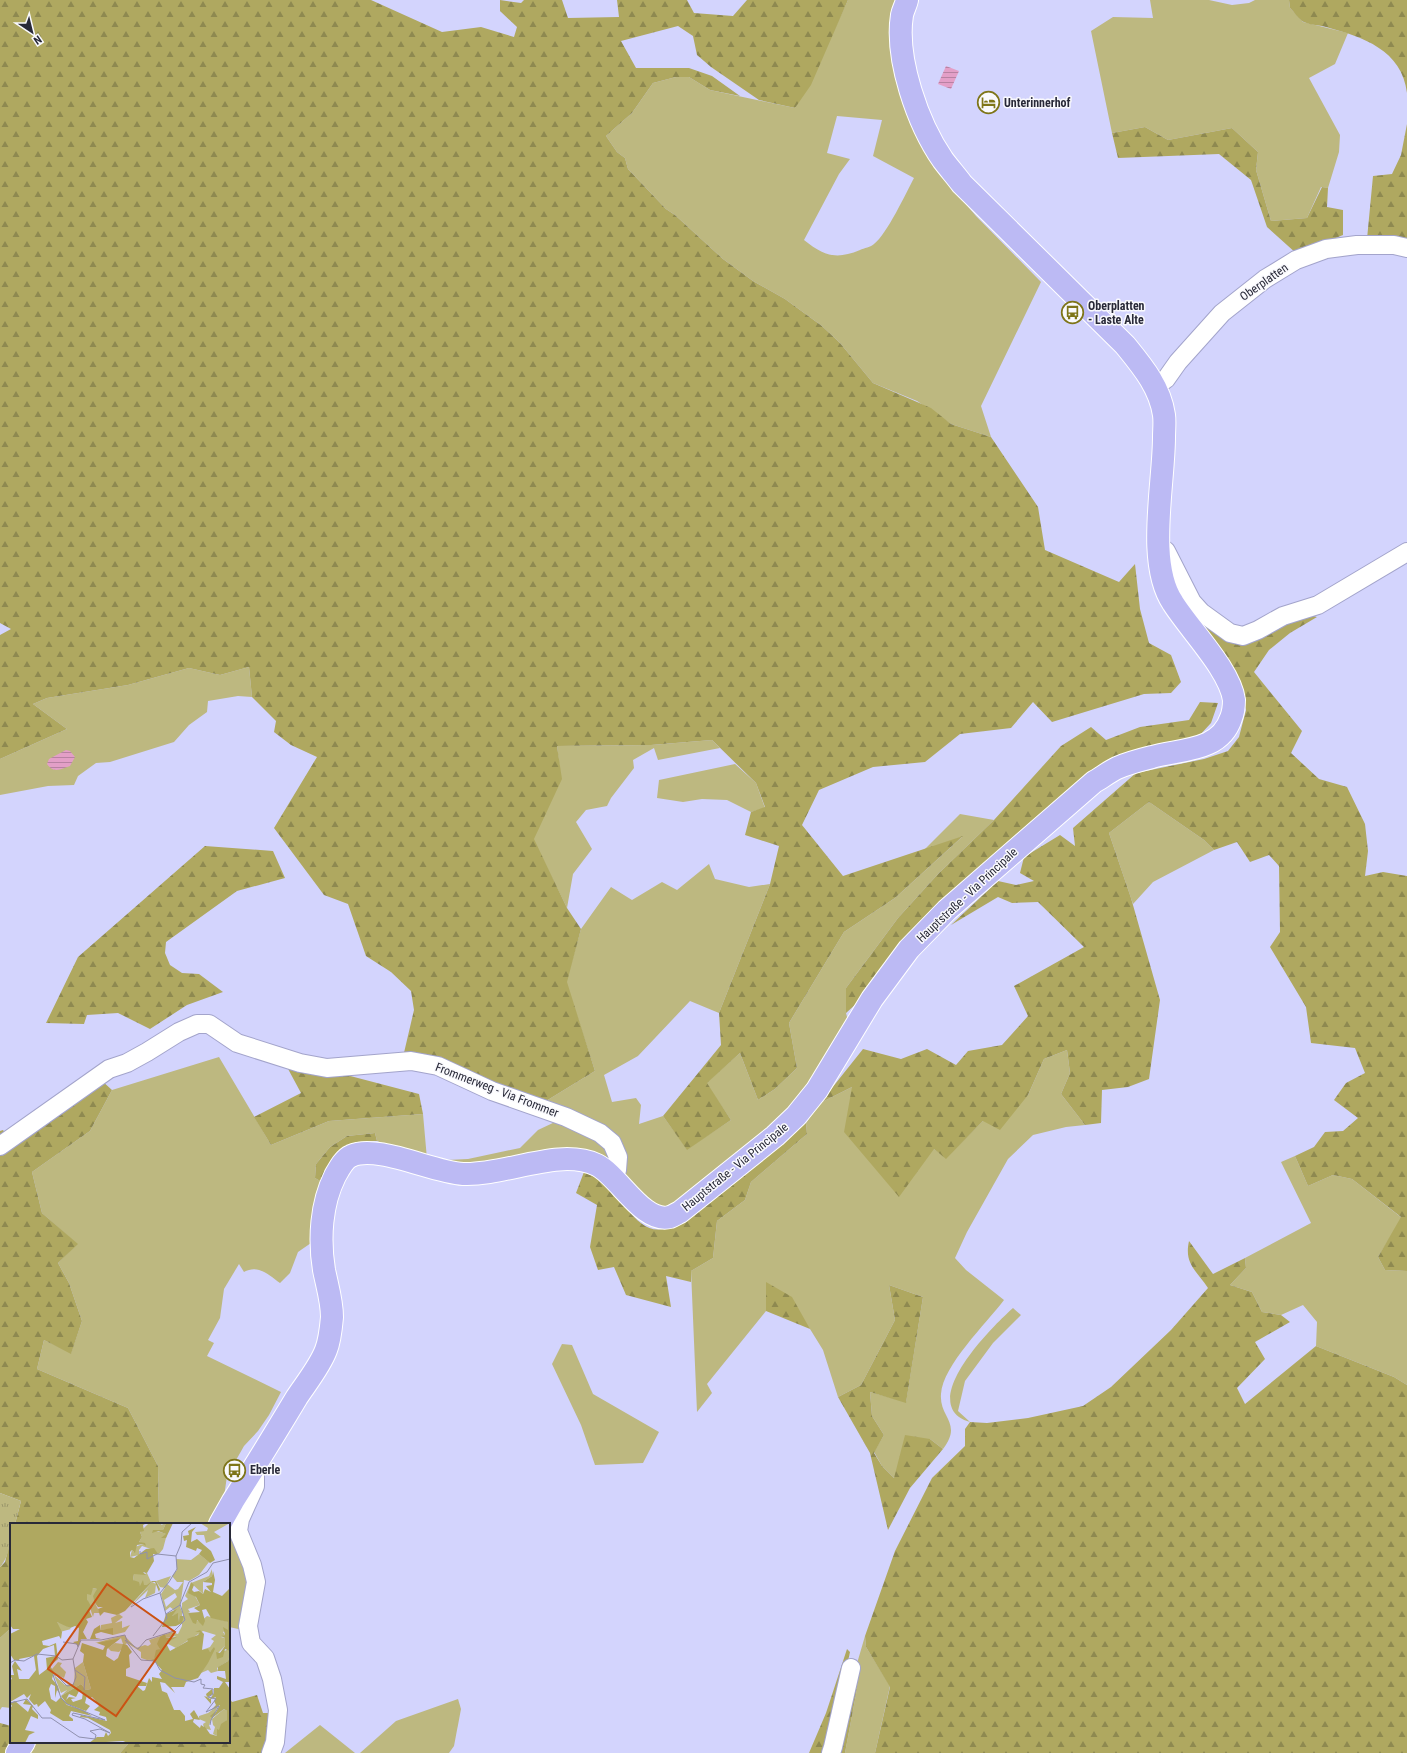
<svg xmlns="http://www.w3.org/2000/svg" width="1407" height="1753" font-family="'Roboto Condensed',sans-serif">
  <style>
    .grass { fill: #bdb880; fill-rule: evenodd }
    .forest { fill: url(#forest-firs) }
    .park { fill: url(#park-tufts) }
    .water { fill: url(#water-rules) }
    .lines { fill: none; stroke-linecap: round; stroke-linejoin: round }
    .minor-casing { stroke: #a3a4cb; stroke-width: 20 }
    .major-casing { stroke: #fff; stroke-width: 24 }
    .minor { stroke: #fff; stroke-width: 18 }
    .major { stroke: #bcbaf4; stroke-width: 22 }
    .labels { text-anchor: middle; stroke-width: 3; stroke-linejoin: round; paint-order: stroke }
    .poi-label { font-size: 12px; font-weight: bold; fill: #282938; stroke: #f9f9fd; text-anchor: start }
    .street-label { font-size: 12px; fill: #282938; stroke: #f9f9fd }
    .inset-road { fill: none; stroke: #8f90ae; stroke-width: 1 }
    .view { fill: #cb5213; fill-opacity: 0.15; stroke: #cb5213; stroke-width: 2 }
    .inset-edge { fill: none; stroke: #282938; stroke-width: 2 }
  </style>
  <defs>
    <pattern id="forest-firs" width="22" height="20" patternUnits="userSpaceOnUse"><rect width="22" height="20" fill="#afa860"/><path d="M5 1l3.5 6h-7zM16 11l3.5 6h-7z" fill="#8e8950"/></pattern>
    <pattern id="park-tufts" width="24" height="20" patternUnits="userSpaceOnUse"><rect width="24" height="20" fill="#bdb880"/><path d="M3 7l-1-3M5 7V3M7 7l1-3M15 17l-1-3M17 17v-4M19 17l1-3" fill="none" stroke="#9a966a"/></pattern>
    <pattern id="water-rules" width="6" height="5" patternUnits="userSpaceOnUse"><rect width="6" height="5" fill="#e39fc7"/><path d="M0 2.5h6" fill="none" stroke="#b882a3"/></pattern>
  </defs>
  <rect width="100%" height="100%" fill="#d3d4fd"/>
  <g class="grass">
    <path d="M848,0h51l37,169 40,47 65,66 -60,124 10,31 -40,-13 -34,-23 -44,-18 -33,-40 -18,-17 -37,-27 -32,-18 -30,-22 -48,-44 -9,-6 -38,-40 -3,-11 -8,-6 -11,-16 26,-23 21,-30 23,-6h13l21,13 85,18 28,-54zM837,116l45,4 -9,36 41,22c-8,15 -27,56 -40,66 -3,3 -10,4 -14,6 -24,10 -36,6 -56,-10l35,-66 11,-15 -23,-6z"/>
    <polygon points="1150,0 1209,0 1232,5 1249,3 1255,0 1289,0 1290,8 1303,22 1348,33 1335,64 1309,78 1340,135 1339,152 1328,188 1321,187 1307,218 1271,221 1256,170 1258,152 1232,128 1168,140 1145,127 1112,133 1091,31 1113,17 1153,18"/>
    <polygon points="249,667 252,697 238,696 208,701 207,712 189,725 174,742 110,762 96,763 78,776 74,785 48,786 0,795 0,759 67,729 33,704 47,698 128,685 189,668 220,675"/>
    <polygon points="712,740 720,748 658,760 654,748 633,760 634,768 611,798 607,806 586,810 576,822 592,849 573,874 567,908 533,839 561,779 557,746 651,745"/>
    <polygon points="735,764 756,783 765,808 751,812 727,800 702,799 683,802 657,798 659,780"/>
    <polygon points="1149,802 1204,840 1214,850 1153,882 1133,904 1109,833"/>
    <path d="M960,814l34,6 -56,54 -40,44 -52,70v25l2,8 -34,62 -21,27 -21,19 -99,76c-6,1 -12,3 -18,1 -11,-5 -20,-20 -27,-28 -10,-11 -22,-20 -35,-24 -35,-13 -87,11 -126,11 -31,0 -61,-13 -90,-24l-2,-8 -28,3 -17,11 -14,17 -1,14 7,4 -9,28 -2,33 -13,9 -8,21 -10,10c-11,-8 -22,-19 -36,-11l-5,-8 -15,25 -4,29 -12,22 6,3 -7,13 74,36 -12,23 -11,16 -14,15 -17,30 -3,21 -12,27h-53l-1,-58 -30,-58 -91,-39 7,-29 27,13 11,-32 -13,-38 -11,-20 19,-19 -35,-31 -10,-41 58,-41 22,-41 107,-33 52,88 58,-24 94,-7 4,45 20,1 21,-1 52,-11 18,-18 17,-8 -9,-21 49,-30 -29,-89 15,-53 30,-42 21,13 30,-18 15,8 32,-26 6,15 34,8 21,-3 -51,129 -29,-12 -52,55 -34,19 8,27 24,-4 5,7 -2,19 24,-8 24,33 44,-29 -25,-37 34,-30 18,47 17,-11 22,-21 -8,-45 55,-91 51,-34 67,-61 -38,13z"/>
    <path d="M1067,1050l3,23 -9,21 24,31 -19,2 -33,8 -25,24 -41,73 -12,26 11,12 38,30c-18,24 -61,65 -63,94 -2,24 22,29 2,55l-13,-10 -36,39 -12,-12 -8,-14 10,-17 -12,-19 -2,-24 36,10 17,-105 -34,-12 6,35 -34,65 -23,12 -15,-47 -13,-21 -44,-46v28l-59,73 5,9 -15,19 -6,-141 22,-13 4,-37 28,-21 6,-18 56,-48 -1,-11 14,-20 32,-16 94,71 37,-37 45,-26 16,-36z"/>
    <polygon points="1295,1156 1308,1186 1333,1175 1352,1179 1402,1218 1378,1257 1385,1270 1407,1271 1407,1385 1394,1377 1316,1346 1317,1322 1303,1305 1281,1315 1262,1312 1252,1292 1230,1285 1246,1268 1245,1258 1311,1223 1281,1162"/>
    <path d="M1013,1308l8,7 -28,28 -28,38 -7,30 12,11c-4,-1 -8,-3 -11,-5 -33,-25 36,-93 54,-109z"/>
    <polygon points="562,1344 572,1345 593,1394 659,1432 643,1463 595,1465 581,1425 552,1364"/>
    <polygon points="229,1525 251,1582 243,1630 229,1627"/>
    <polygon points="11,1628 11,1708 2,1707 0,1710 0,1638"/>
    <polygon points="865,1636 866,1647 890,1686 875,1753 845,1753 857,1689 851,1684"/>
    <polygon points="458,1699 461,1709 454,1746 449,1753 360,1753 396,1721"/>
    <polygon points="320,1725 355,1753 285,1753"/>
    <polygon points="31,1742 130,1742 120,1753 26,1753"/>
  </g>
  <g class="forest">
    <polygon points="0,0 371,0 442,32 481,27 514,37 517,27 500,11 500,0 521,3 524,0 562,0 568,18 619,17 617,0 687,0 694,13 733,16 747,0 848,0 811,85 795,108 759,100 711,67 697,55 693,36 678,26 621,41 636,68 689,68 712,76 740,96 710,90 689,77 676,77 653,83 632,113 606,136 617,152 625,158 628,169 666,209 675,215 723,259 753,281 785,299 822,326 840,343 873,383 931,408 951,424 991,437 1038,507 1045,550 1119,582 1135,564 1140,609 1149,643 1171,655 1181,682 1171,693 1144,694 1052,722 1033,702 1011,728 960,734 925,762 873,767 819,790 802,825 843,876 963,836 895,898 844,932 789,1023 797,1068 775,1089 758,1100 740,1053 707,1083 731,1120 687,1150 663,1116 721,1045 719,1013 770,884 779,846 745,835 751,812 765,807 756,783 712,740 651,745 557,746 562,779 534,839 567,908 581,929 567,982 595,1071 546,1101 403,1057 414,1010 411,991 391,972 366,956 348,904 324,895 274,828 317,757 291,745 274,732 276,721 252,697 249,667 220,675 189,668 128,685 47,698 33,704 67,729 0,759 0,635 11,629 0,623"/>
    <path d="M1289,0h118v93c-5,-43 -44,-56 -81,-66 -7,-2 -18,-2 -24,-6 -4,-3 -8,-9 -12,-13z"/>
    <polygon points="1407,124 1407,243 1367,239 1373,176 1392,174 1401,155"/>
    <polygon points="1145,127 1168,140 1232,128 1258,152 1256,170 1271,221 1307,218 1322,187 1328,188 1327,207 1343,210 1343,235 1297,254 1267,227 1251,180 1219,154 1118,158 1112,133"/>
    <polygon points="1303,614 1317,617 1290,633 1269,650 1254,672 1302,731 1291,753 1319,779 1347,787 1365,824 1368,851 1365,876 1383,872 1407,876 1407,1271 1385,1270 1378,1257 1401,1217 1352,1179 1333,1175 1308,1186 1295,1156 1314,1147 1325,1132 1343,1131 1358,1118 1334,1100 1346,1083 1365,1073 1355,1048 1311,1043 1306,1007 1270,947 1280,932 1279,866 1269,855 1250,862 1237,842 1214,850 1204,840 1149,802 1109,833 1131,898 1160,1000 1149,1079 1128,1087 1102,1090 1101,1123 1085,1125 1061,1094 1070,1073 1067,1050 1044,1059 1028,1095 1000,1130 983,1121 946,1159 934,1149 899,1197 844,1132 852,1087 820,1103 863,1049 901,1059 927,1049 956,1065 968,1051 1002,1045 1028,1016 1014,986 1084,947 1038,902 1012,903 998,897 951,925 998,881 1016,885 1034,881 1020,873 1024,857 1060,835 1075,846 1073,828 1136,773 1204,759 1228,751 1239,737 1246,710 1239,683 1195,619 1230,639"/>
    <polygon points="1200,702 1218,703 1211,723 1199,736 1134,752 846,1013 846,988 898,918 938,874 994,820 1061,746 1091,727 1106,740 1140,727 1189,720"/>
    <polygon points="205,846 273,851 285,878 237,891 166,942 165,953 170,965 182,973 199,974 223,992 187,1005 150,1029 118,1013 87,1015 84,1024 46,1023 78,957"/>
    <polygon points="287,1067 335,1072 419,1094 423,1114 329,1121 271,1145 254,1117 301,1093"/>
    <polygon points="101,1080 112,1090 90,1131 32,1172 42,1213 78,1244 58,1263 69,1283 82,1321 71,1354 44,1340 37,1369 128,1408 158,1466 159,1524 15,1524 21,1501 0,1493 0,1131 3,1130 12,1143"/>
    <path d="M806,1123l1,11 -56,48 -6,18 -28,21 -4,37 -22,13v11l-25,-6 5,31 -45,-12 -12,-28 -16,3 -8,-23 7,-42 -21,-12 8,-21c9,4 20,9 27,15 5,5 8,12 13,18 24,31 36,31 68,9z"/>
    <path d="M375,1133l2,8c-35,-1 -37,15 -55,41l-7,-4 1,-14 14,-17 17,-11z"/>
    <path d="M1189,1241l24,33 32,-16 1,10 -16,17 22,7 10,20 19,3 9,7 -35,20 10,17 -28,29 8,16 71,-58 78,31 13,8v368h-532l15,-66 -24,-40 -1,-11 30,-85 37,-73 33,-32v-17l5,-7 17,1 41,-5 55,-12 28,-19 60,-57 37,-42c-12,-18 -24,-24 -19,-47z"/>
    <polygon points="766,1282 792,1297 810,1329 766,1311"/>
    <polygon points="889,1285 923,1297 906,1403 870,1392 872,1416 884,1435 874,1453 882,1466 894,1478 905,1435 930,1439 943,1449 910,1488 888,1530 870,1453 838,1397 861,1385 895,1320"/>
    <polygon points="11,1538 11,1628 0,1638 0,1567 5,1562"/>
    <polygon points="847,1649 850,1652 830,1742 825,1753 809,1753 826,1713"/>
    <polygon points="851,1684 857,1689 845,1753 833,1753"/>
    <polygon points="257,1695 263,1713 273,1713 267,1753 120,1753 130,1742 229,1742 229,1697 232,1702"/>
    <polygon points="0,1723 11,1726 11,1753 0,1753"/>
  </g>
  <path class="park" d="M0,1493l21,8 -6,23h-4c0,15 -1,32 -11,43z"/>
  <g class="water">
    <polygon points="946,66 959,71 951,89 938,84"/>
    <path d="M66,750l4,1 5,6 -5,9c-9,3 -16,8 -23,-2l2,-5z"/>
  </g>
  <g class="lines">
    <defs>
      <g id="minor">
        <polyline points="1155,387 1166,379 1178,362 1222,313 1265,279 1296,260 1326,249 1357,245 1394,245 1407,248"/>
        <polyline points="1158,545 1166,551 1192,602 1201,612 1230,633 1243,636 1258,630 1283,616 1318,605 1407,552"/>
        <polyline points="0,1146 109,1069 127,1063 147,1052 179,1032 197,1024 209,1024 237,1043 300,1063 327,1068 411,1061 438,1066 492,1091 566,1117 600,1133 612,1143 618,1157 617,1170 614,1177"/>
        <polyline points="255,1465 255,1486 240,1519 238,1531 252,1565 256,1582 248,1626 251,1643 265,1658 272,1679 278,1710 275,1742 271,1753"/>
        <polyline points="831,1753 833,1747 851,1668"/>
      </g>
      <g id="major">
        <path d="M220,1524l13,-23c22,-35 43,-69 64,-104 10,-15 23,-31 29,-47 4,-10 5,-22 6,-33 0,-16 -5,-32 -8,-47 -5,-31 -3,-66 11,-94 4,-7 9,-17 16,-20 26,-12 81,16 112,18 42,2 96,-27 134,-9 22,11 46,59 73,52 3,-1 6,-3 10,-5l95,-76 21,-20 21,-26 55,-91 37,-50 38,-39 147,-128c7,-4 15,-10 23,-14 11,-5 23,-8 35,-11 28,-8 68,-5 79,-39 2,-5 3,-13 3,-18 -4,-30 -44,-70 -61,-97 -27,-40 -9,-119 -9,-166 0,-7 1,-15 0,-22 -4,-28 -22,-49 -39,-70l-163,-161c-6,-8 -13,-16 -19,-24 -25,-36 -48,-101 -41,-145 1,-5 4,-10 5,-15"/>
        <polyline points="17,1753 24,1742"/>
      </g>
    </defs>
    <use href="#minor" class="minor-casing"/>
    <use href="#major" class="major-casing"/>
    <use href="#minor" class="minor"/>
    <use href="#major" class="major"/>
  </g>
  <defs>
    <symbol id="hotel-ring" viewBox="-11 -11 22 22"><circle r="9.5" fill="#f9f9fd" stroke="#7e7519" stroke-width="1.5"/><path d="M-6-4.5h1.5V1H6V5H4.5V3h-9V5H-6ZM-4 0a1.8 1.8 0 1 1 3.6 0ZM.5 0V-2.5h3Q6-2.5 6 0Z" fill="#7e7519"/></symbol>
    <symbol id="bus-ring" viewBox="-11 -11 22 22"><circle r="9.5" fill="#f9f9fd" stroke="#7e7519" stroke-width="1.5"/><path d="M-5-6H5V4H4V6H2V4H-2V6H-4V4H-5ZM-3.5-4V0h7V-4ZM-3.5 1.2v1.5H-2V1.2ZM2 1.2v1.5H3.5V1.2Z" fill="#7e7519"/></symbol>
  </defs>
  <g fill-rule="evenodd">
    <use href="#hotel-ring" x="976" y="90" width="25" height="25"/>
    <use href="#bus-ring" x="1060" y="300" width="25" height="25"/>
    <use href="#bus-ring" x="222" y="1458" width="25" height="25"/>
  </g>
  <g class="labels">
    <g class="poi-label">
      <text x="1004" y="107">Unterinnerhof</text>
      <text x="1088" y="310">Oberplatten<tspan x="1088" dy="14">- Laste Alte</tspan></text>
      <text x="250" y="1474">Eberle</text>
    </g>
    <g class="street-label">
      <text transform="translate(1264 282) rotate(-35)" y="4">Oberplatten</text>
      <text transform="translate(967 895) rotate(-43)" y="4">Hauptstraße - Via Principale</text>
      <text transform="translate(497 1090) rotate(21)" y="4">Frommerweg - Via Frommer</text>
      <text transform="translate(735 1167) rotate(-39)" y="4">Hauptstraße - Via Principale</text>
    </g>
  </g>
  <g transform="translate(10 1523)">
    <rect width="220" height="220" fill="#d3d4fd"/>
    <path d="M139,0h13l-1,2 5,-2 -3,7h-10l14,4 -4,15 -4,5 -5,1 1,-1 -4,-5 -9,-3 -3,4v5l-9,2 2,-7 2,2 1,-5 8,-3 -4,-2 3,-5 -2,-5zM190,0h30l-16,9 7,5 -15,6 -2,-8h-7l-2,-3 12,-1 1,-3zM189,31l10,8 -10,13 -10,6 -5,-1 -4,27 4,9 -5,6 -1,-8 -6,2 2,-6 -4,-3 -5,4 -4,-17 4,-6 -5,-1 -4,-6 15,-5 -4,8 8,6 3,-1 5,-7h-6l-5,-6 5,-6 -1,-11 15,1zM165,70l2,4 -11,10 -2,-7zM202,46v7l-9,6v12l-12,-11v6l9,16 -12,4 2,3 -2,1 8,10v-3l4,2 7,-6 22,6 -1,8 -5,2 2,3 -4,2 4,1v8l-8,8 12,-5 1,-3v9l-2,6 -11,7 1,3 -7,2 -3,-3 -7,3 13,-24 -4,3 -8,-2 8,-3 4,-6 -3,-2 5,-4 -13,-4 -27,17 -10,-5 10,-7 -10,2 -12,21 -7,1 -6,-2v-6l-14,-9 -8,9 -8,-1 -3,-3 7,-5 8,1 -2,-6 -15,5h-11l29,-8 12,13 9,-3 3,1 3,-2 -2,-4 23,-8 6,2 4,-8v-23l6,-4 -3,-3 6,-13 18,-7zM134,48l3,2 4,9 -4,4h-7l-7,-6 1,-6h12zM142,59l4,2 -1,9 -10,5 3,-8 -19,18zM83,65l4,1 -2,14 5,10h-6l-1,4 -6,-18v-5zM109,91l4,3 -8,6 7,-2v7l8,-3 -5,7 -12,3 -4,-6 -9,1 1,-5 11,-2 -1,-5zM46,99l7,1 8,6 -11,3zM48,139l4,1 -2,3 6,6 -2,6 -11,-5 -1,-4zM73,139l8,27 -5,1 -5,-6 -20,12 6,-6 -6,3 -7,-18 11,10 9,-1 1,-16zM208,183l-9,19 2,5 -5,-1 -3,-5 3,-2 -7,-3v-3l9,-3zM214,186l3,2v9l-10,16 -4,-2 2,-7 -2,-2 -1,-6z" fill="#bdb880" fill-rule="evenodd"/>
    <path d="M0,0h137l-4,2 1,6 -4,1 2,5 -3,5 6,1 1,3 -3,-2 -6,1 -2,8 -3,-3 -2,2v5l4,1 12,-9 8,-1 4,6h-5l1,7 -7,12 -4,-1 3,3 -12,-1 -1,6 6,2 1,4 3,-6 1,5h3l5,-4h4l4,8 -1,3 -4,-10h-3l-27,29 -8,4 -13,-3 -4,4 -2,-7 5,-2h-5l-3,-4 -2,-7 4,-7 -4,-1 -2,7 -4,-1v5l5,9 -3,2 3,7 -6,2 2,3 -5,10 4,7h3l4,-10 6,-4v5l13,-2v7l-12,-3 -6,2 1,4 5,1h-20l-2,7 -6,-4 5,-1 1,-13 -4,-2 -5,2 -13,-6 5,10 -1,7 -2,-3 -17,5 1,4 6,1 7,-3 2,16 -8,7 4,6 -2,7 6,7 2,8 -3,-4 -2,8v-12l-4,-2 -2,5 2,10 5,3 5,-5 6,8 16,5 9,6 -21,-5 -2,5 4,3v2h-10l-13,-8 1,-3 -6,-9 -7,6 -1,-3 -3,1 -5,-6 2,-5 -4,4 -3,-4 -14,8v-22l2,-1 -2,-4h4l-2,-9 3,-5 7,10 -5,-2 2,10h10l7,-9 -2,-14 -15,3 1,2 -6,-1 -4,-6v-20l10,-5h-7l-3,-4zM44,122l1,11 -9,2 1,11 -8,6 -2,-19 6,-7zM156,0h7l-7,15h-5l5,-4 -8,-3 -6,2 1,-3h10zM186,4l-4,5 -1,10 6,-3 14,12 4,9 -5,3 -11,-9 3,-4 -5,-2 -1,3 -10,-4 1,-7 -3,1 -1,-5 6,-1 -1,-4zM203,48l2,9 -2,12 9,4 8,-8v63l-5,-2 -2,8 -6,2 -1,-7 4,1 5,-7v-8l-4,-2 4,-1 -2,-8 5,3v-8l-17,-4 -5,-9 -4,1 3,11 -2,5 -6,-6 -1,4 -3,-1 -5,-10 12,-1 -6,-4 6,-3 -4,-8 -8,-4 3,-11 3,3 -2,5 2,2 5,-1 4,3 2,-5 6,3 -5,-6 6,-1v-2l-9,-1 9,-6zM167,86l-5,7 6,-3 1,9 1,-6h4l-2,7 -6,3 -14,1 4,-13zM190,107l4,4 -2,16 6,-1 2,3 4,-5 1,2 -7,14 -10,15 -12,4 -2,5h-13l4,6 -10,-10 -5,-1 2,9 5,2 7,17h6l5,6v5l8,-2 -3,-5 4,-4 6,10 -6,-1 -1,3 7,6 1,-3 3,2 -1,-3 7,10 7,2v-7l2,1 2,-6 6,-4v-9l-3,-2 -12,9 -2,-2 6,-5 -1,3 5,-9 -10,6 6,-6 -2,-4 2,-4 -5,2v5l-7,-8 3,1 -1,-3 6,-5 1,5 -6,3 3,2 4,-6v-5h5l4,-6 -6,-3v-3l9,3 -1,-8h-7v-4l10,-6 2,-6v27h-5l5,7v54h-102l-5,-2 -34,2 8,-6h7l2,-5 2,4 3,-3 -1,-3 -22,-12 -8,-1 1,-2 26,6 -1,-4 -7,-2 1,-3 -6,-2 5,-4 -4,-6 -3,-3 -3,2 -2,-4 -2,8 5,3 -4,5 -19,-7 -6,-8 20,-12 5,6 5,-1 -8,-27 1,-8 -4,-3 2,-8 21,7 2,-4 -8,-3 24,-5 -14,11 -1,7 8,5 4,-3 5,-14 4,1 5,7 -3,3 1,12 -4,2v7l21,7 -1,3h-9l6,5 2,-1 4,-12 3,4v-5l10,2 -3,-5 3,-4 -8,-9 -7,-1 7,-1 2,-9 4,-1 -3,-5 3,-7 5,-3 1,4 11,-1 -11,6 4,8 18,-10 -1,-2 11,-4 2,-3h-5zM69,168l4,1 -1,7 -9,3 -2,-3 5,-1 -7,-1 -3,3 3,-6 7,3zM16,176l7,7 -1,3 6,6v4l-7,-3 -6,14 10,2 -6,3 -4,8h-15v-35l2,-2 -2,-3 5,-2 13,11 3,-7 -8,-1z" fill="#afa860" fill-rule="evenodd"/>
    <path class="inset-road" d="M130,28v3l7,-2v7l10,-5 19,2M121,84l12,-8 17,-6 9,-11 8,-13 -1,-13 5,-12 1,-12 10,-9M156,91l14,-9M143,113l14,-18 -7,-25M115,117l16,20 14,1 5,9 15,8 19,4 7,-3v5l4,1 -2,3 10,1v5l-5,3 8,2 -10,13 13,-6 -8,14 -1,5M53,119l14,2 1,3M0,140l5,-3 9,1 13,-7 19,2 6,4 11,-1M65,147l10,7 -1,13M0,180l17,-4 15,19h9l28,19 16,2 1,-4 -6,-4 10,-2 10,4 -25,-14 -13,-4 1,-2 32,7 -38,-16 -6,-6 -8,-23h3l11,11 6,-1 3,-8 -3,-18 8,-19h20l24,-5 2,6 11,8 8,-9 28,-9 11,-11 -5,-16 9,-22 18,-10 6,-9 17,-4"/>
    <path class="view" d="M97,61l68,48 -59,84 -68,-47z"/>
    <rect width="220" height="220" class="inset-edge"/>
  </g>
  <g transform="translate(32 32) rotate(145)" stroke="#f9f9fd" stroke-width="3" paint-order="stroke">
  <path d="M0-3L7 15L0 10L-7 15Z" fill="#282938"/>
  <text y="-6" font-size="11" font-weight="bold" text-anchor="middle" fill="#282938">N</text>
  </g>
</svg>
